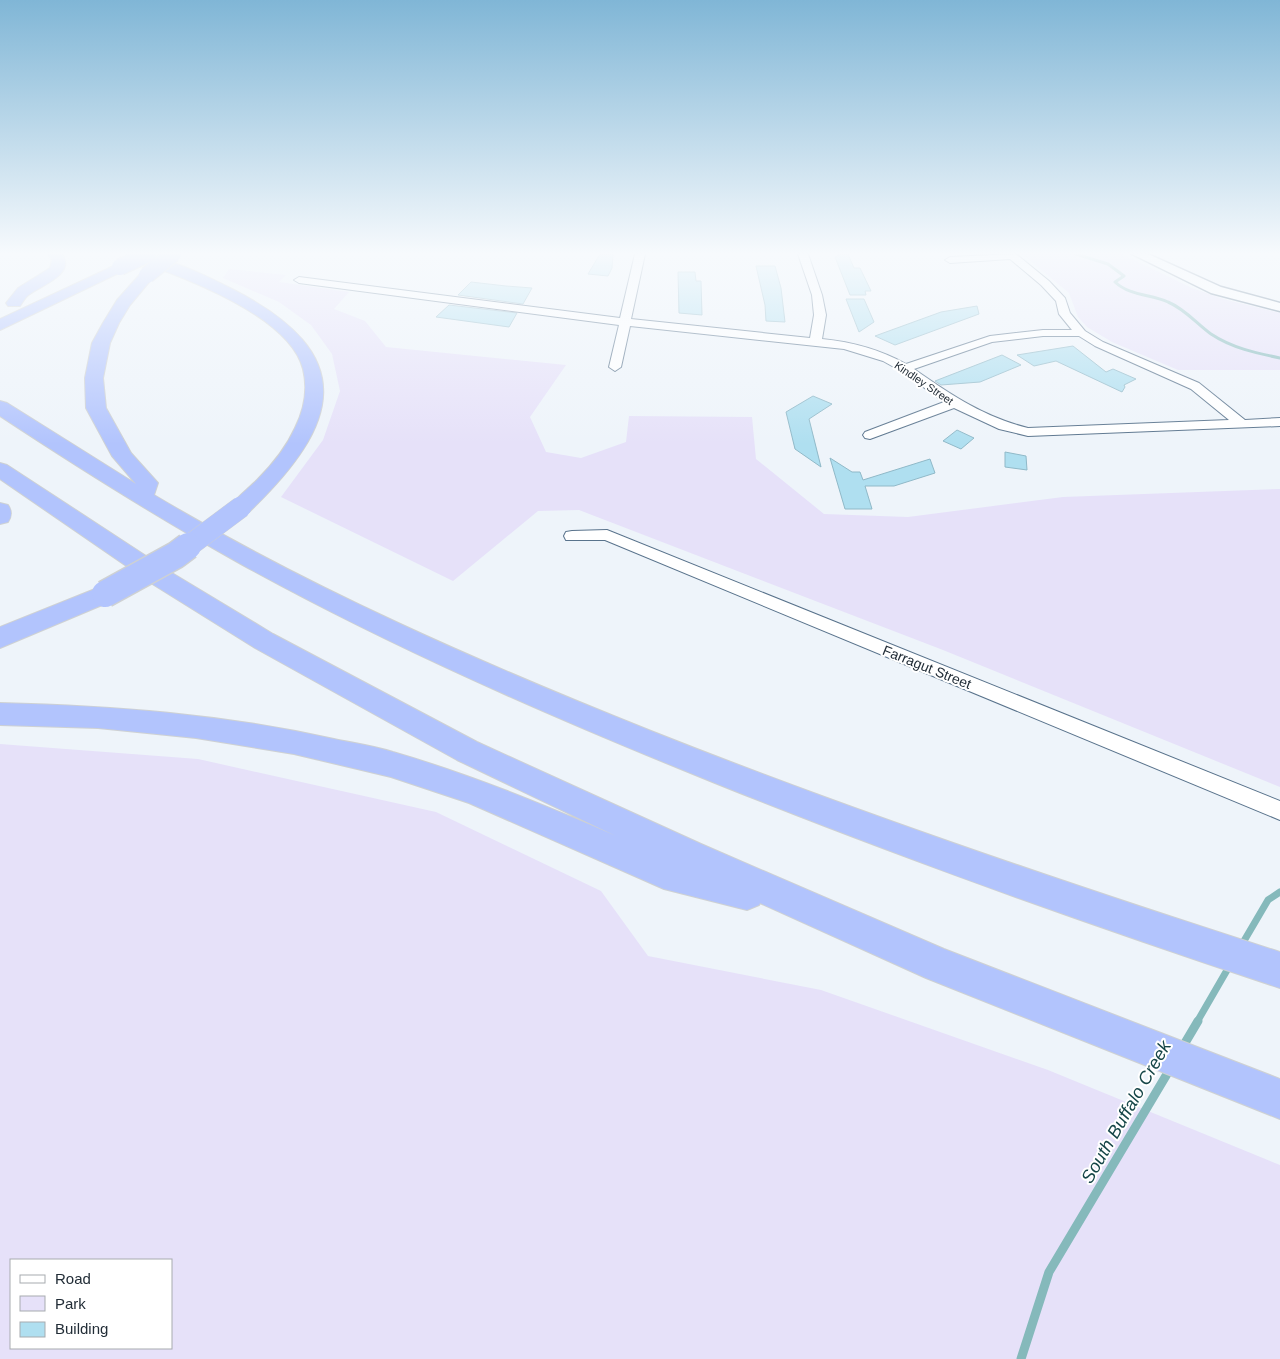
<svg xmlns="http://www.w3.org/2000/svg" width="1280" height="1359" font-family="Helvetica,sans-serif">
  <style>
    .green { fill: #e6e1f9; fill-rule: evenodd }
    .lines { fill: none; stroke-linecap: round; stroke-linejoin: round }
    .stream-far2 { stroke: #85b9bb; stroke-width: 3 }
    .stream-far1 { stroke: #85b9bb; stroke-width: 7 }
    .stream { stroke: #85b9bb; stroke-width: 9 }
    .building { fill: #afdff0; stroke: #90b9c8 }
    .minor-casing { stroke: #59738c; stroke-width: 2 }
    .tertiary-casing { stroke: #59738c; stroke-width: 3 }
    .motorway-casing { stroke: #ced1d3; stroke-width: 2 }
    .minor { fill: #fff; fill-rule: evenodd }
    .tertiary { fill: #fff; fill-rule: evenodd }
    .motorway { fill: #b2c4fd; fill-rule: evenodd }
    .motorway-bridge-far2-casing { stroke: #ced1d3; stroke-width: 18; stroke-linecap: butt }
    .motorway-bridge-far1-casing { stroke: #ced1d3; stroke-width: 22; stroke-linecap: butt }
    .motorway-bridge-casing { stroke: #ced1d3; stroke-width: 29; stroke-linecap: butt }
    .motorway-bridge-far2 { stroke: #b2c4fd; stroke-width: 16 }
    .motorway-bridge-far1 { stroke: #b2c4fd; stroke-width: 21 }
    .motorway-bridge { stroke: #b2c4fd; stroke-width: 26 }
    .labels { text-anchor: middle; stroke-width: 4; stroke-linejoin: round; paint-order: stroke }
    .far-street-label { font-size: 11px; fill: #222d37; stroke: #fff }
    .street-label { font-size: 14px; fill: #222d37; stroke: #fff }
    .near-water-label { font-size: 18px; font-style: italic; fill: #164648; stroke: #fff }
  </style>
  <rect width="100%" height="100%" fill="#eef4fa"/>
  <g class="green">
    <polygon points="1022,254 1122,254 1192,288 1223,299 1280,313 1280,370 1178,370 1112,342 1087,327 1078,317 1069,293"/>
    <polygon points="229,269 286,275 279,282 349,292 334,309 365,321 386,347 566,365 530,417 546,452 581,458 626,442 629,416 752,417 756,459 824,514 908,517 1063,497 1280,489 1280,787 943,650 579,510 538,511 453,581 281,497 323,440 340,391 332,354 311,325 279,302 223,278"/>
    <path d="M0,744l198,15 238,53 165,79 47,65 173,34 227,80 232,95v194h-1280zM11,1260h160v88h-160z"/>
  </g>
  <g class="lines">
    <path class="stream-far2" d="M1076,254l32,10 16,12 -9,6c15,14 35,12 53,20 17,7 29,22 43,32 21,14 45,19 69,24"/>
    <g class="stream-far1">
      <polyline points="1241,946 1268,900 1280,892"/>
      <polyline points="1197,1022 1230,965"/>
    </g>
    <g class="stream">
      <polyline points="1182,1048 1198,1021"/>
      <polyline points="1021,1359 1049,1272 1170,1069"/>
    </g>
  </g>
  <g class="building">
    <polygon points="600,254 613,254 612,268 608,276 588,274"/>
    <polygon points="841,254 848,254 854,268 860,268 871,291 865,291 866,295 850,295 835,257"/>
    <polygon points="756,266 775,266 781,288 785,322 766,321 765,305"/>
    <polygon points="678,272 695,272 696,281 701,281 702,315 679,313"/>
    <polygon points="471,282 506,286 532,288 523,304 458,295"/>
    <polygon points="846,299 864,299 874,322 859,332"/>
    <polygon points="449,305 517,313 509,327 436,317"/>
    <polygon points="977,306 979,314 895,345 875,336 941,312"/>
    <polygon points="1073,346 1106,372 1113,369 1136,379 1124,385 1125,387 1122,392 1056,361 1034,366 1017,355"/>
    <polygon points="1002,355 1021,365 980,382 941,385 935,381"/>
    <polygon points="813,396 832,404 809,419 821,467 795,449 786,412"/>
    <polygon points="957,430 974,438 961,449 943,441"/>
    <polygon points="1005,452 1026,456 1027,470 1005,467"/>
    <polygon points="830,458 852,472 860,472 863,480 930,459 935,473 894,486 865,486 872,509 845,509"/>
  </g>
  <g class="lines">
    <defs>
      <g id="minor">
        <path d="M635,254h10l-14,65 179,19 4,-23 -2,-20 -14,-41h10l14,41 4,20 -4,24c30,3 57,10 84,25l84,-28 53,-6h29l-13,-16 -3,-13 -15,-16 -31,-26 -60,4 -5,-3 5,-3 66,-3 33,27 16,17 5,15 15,18 18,11 96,41 46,37 35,-2v8l-252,10 -29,-7 -45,-21 -84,31 -5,-1 -2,-3 2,-3 79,-30 -43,-31 -18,-10 -39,-12 -214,-23 -9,41 -6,4 -6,-4 10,-42 -320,-42 -5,-3 5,-3 321,41zM1043,336h36l16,10 96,43 38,31 -201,8c-44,-11 -77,-33 -114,-59l78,-27z"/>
        <polygon points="607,530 1280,801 1280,820 605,540 566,540 564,536 566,532 572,531"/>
      </g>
      <polygon id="tertiary" points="1132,254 1148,254 1221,287 1280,303 1280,311 1211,293"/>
      <g id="motorway">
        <path d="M48,254h14c14,20 -20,31 -32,40 -5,3 -7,8 -10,12h-12l-2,-3 12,-15 32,-20 2,-8z"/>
        <path d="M126,254c37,0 75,19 108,36 126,65 107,134 15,222l-8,2 -8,-2 -3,-5c7,-10 18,-18 27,-27 15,-15 29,-32 38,-52 9,-18 13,-39 8,-59 -14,-55 -127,-95 -175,-111z"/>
        <polygon points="120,263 125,264 127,267 125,270 0,330 0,319"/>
        <path d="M147,270l5,2 3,3 -25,30 -11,18 -9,20 -7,35 3,30 25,45 27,30 -4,12c157,94 327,168 497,236 207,82 417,153 629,221v36c-190,-63 -379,-130 -565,-205 -161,-65 -322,-135 -474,-219 -83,-46 -162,-96 -241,-148v-15l7,2 129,81 -24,-28 -26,-48 -1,-30 7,-35 11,-20 14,-23 25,-28z"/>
        <path d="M0,463l7,2 165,108 101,61 204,108 224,102 243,105 336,130v40l-354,-141 -166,-75 -1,2 -12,5 -83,-21 -195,-86 -78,-26 -97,-23 -98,-16 -98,-10 -98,-3v-22c114,3 222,11 334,36 19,4 40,7 59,13 76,22 149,52 223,84l-159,-76 -202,-112 -101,-63 -154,-106z"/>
        <path d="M0,503l8,2c4,6 4,11 0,17l-8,2z"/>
        <polygon points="105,585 114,588 117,594 114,600 0,648 0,627"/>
      </g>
    </defs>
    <use href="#minor" class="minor-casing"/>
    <use href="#tertiary" class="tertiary-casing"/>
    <use href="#motorway" class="motorway-casing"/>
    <use href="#minor" class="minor"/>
    <use href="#tertiary" class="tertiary"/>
    <use href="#motorway" class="motorway"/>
    <defs>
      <g id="motorway-bridge-far2">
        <polyline points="120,267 148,254"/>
        <polyline points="147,275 173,254"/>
      </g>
      <polyline id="motorway-bridge-far1" points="186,548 241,507"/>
      <polyline id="motorway-bridge" points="105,594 176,555 188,546"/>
    </defs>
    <use href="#motorway-bridge-far2" class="motorway-bridge-far2-casing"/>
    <use href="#motorway-bridge-far1" class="motorway-bridge-far1-casing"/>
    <use href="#motorway-bridge" class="motorway-bridge-casing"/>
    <use href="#motorway-bridge-far2" class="motorway-bridge-far2"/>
    <use href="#motorway-bridge-far1" class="motorway-bridge-far1"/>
    <use href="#motorway-bridge" class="motorway-bridge"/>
  </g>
  <linearGradient id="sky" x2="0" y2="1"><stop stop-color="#80b6d6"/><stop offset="0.57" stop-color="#f7fafd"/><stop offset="1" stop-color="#f7fafd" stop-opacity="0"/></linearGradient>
  <rect width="1280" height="444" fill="url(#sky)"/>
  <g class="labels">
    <g class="far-street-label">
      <text transform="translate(924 383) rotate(34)" y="4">Kindley Street</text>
    </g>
    <g class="street-label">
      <text transform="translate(927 667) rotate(22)" y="5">Farragut Street</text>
    </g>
    <g class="near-water-label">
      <text transform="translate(1126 1112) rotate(-60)" y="6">South Buffalo Creek</text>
    </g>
  </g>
  <rect x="10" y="1259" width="162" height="90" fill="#ffffff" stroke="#a7abaf"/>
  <rect x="20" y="1275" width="25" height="8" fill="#ffffff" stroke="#a7abaf"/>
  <text x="55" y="1284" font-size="15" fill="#222d37">Road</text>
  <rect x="20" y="1296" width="25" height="15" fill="#e6e1f9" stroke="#a7abaf"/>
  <text x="55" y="1309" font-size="15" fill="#222d37">Park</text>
  <rect x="20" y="1322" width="25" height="15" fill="#afdff0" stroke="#a7abaf"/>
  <text x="55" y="1334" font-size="15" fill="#222d37">Building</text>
</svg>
